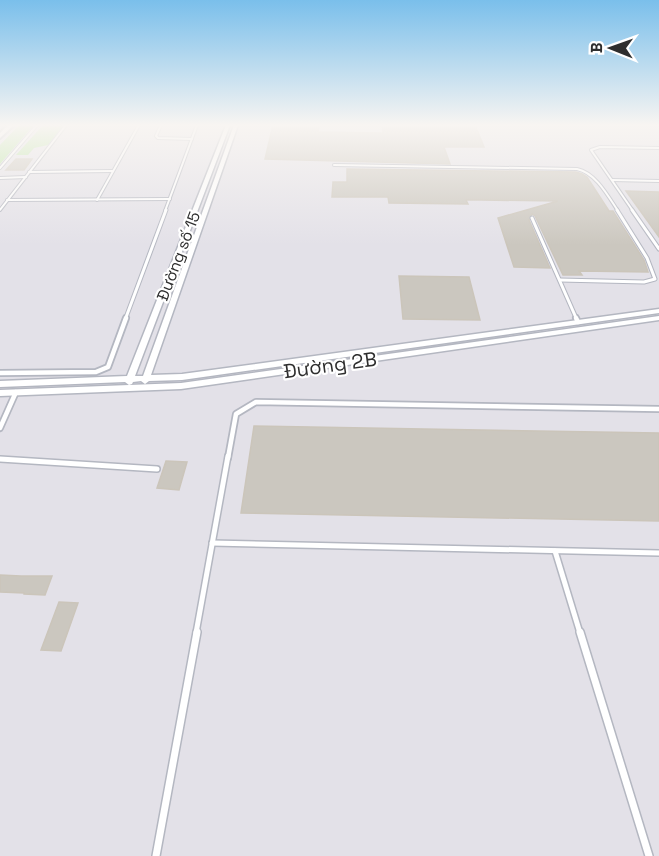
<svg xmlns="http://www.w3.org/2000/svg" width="659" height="856" font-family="'Space Grotesk',sans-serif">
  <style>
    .industrial { fill: #e3e1e8 }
    .green { fill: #b6e59e }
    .building { fill: #cbc7bf; stroke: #cbc5ba; stroke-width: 1.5 }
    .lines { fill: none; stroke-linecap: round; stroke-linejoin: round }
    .service-far4-casing { stroke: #b4b7c1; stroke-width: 4 }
    .service-far3-casing { stroke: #b4b7c1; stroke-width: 5 }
    .service-far2-casing { stroke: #b4b7c1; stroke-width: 8 }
    .service-far1-casing { stroke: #b4b7c1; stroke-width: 8 }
    .service-casing { stroke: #b4b7c1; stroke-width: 10 }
    .minor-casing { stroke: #b4b7c1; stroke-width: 3 }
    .tertiary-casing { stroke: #b4b7c1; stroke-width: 4 }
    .service-far4 { stroke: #fff; stroke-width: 2 }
    .service-far3 { stroke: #fff; stroke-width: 3 }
    .service-far2 { stroke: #fff; stroke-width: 4.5 }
    .service-far1 { stroke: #fff; stroke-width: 5 }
    .service { stroke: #fff; stroke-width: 7 }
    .minor { fill: #fff; fill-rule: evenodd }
    .tertiary { fill: #fff; fill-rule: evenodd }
    .labels { text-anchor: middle; stroke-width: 4.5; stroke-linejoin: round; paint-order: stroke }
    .far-street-label { font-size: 16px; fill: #2e2e2e; stroke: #fff }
    .street-label { font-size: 20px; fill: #2e2e2e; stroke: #fff }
  </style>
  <rect width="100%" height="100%" fill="#efe9e1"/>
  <rect class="industrial" x="0" y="125" width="659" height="731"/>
  <g class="green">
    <polygon points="19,125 34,125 0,164 0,145"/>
    <polygon points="43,125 64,125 48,145 34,148 28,155 16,155"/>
  </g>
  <g class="building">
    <polygon points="273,125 319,125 318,132 383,133 382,125 475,125 484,147 444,147 450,164 265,159"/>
    <polygon points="16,159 32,159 24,170 6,170"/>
    <polygon points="347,169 576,172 582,174 587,177 609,211 613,211 644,260 648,272 579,271 582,275 563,275 535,216 532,214 529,220 550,268 514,267 498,218 558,201 481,200 466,200 468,204 389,203 388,197 332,197 333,182 347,182"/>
    <polygon points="626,191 659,192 659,237"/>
    <polygon points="399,276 469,277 480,320 403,319"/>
    <polygon points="254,426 659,433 659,521 241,513"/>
    <polygon points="166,461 187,462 179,490 157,488"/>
    <polygon points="0,575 21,576 52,576 45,595 24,594 24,593 0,592"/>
    <polygon points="59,602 78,603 61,651 41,650"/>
  </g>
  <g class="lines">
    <defs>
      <g id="service-far4">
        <polyline points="161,125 156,136 158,138 192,139"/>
        <path d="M334,165l243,4c19,4 31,27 41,42"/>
        <polyline points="0,168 37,125"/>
        <polyline points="29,172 113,171"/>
        <polyline points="0,178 26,177"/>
        <polyline points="612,180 659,181"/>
        <polyline points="7,200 170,199"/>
        <polyline points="97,200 139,125"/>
        <polyline points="0,210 66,125"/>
        <polyline points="165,211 197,125"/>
        <polyline points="633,211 591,150 600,147 659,148"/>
      </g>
      <g id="service-far3">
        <polyline points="632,210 659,249"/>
        <polyline points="532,218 577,320"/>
        <polyline points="560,280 644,282 655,279 647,258 617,210"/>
        <polyline points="125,320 166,210"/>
      </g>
      <g id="service-far2">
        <polyline points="576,318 578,322"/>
        <polyline points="0,373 96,372 108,367 126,318"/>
        <polyline points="0,428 16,392"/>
        <polyline points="228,458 236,414 256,402 659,409"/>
      </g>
      <g id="service-far1">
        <polyline points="0,459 157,469"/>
        <polyline points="212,543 659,553"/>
        <polyline points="555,551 580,633"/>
        <polyline points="196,633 228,456"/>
      </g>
      <g id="service">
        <polyline points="580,632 649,856"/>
        <polyline points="156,856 197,632"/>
      </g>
      <g id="minor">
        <polygon points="226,125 230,125 135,376 143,376 234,125 238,125 151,375 182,374 659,309 659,313 182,380 149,381 145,384 141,381 133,382 132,384 129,385 125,382 0,387 0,381 127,376"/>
        <polygon points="659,316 659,320 181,389 0,396 0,390 181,383"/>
      </g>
      <polygon id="tertiary" points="8,125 14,125 0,138 0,133"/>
    </defs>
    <use href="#service-far4" class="service-far4-casing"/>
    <use href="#service-far3" class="service-far3-casing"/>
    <use href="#service-far2" class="service-far2-casing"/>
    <use href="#service-far1" class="service-far1-casing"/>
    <use href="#service" class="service-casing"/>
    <use href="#minor" class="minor-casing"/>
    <use href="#tertiary" class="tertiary-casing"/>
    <use href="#service-far4" class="service-far4"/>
    <use href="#service-far3" class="service-far3"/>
    <use href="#service-far2" class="service-far2"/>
    <use href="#service-far1" class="service-far1"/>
    <use href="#service" class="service"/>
    <use href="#minor" class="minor"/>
    <use href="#tertiary" class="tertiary"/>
  </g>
  <linearGradient id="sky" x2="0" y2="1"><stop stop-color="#7abfeb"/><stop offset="0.51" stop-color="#f8f5f2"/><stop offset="1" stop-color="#f8f5f2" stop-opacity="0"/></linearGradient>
  <rect width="659" height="245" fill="url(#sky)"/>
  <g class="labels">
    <g class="far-street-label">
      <text transform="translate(178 256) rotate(-69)" y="6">Đường số 15</text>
    </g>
    <g class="street-label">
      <text transform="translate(330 365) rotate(-8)" y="7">Đường 2B</text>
    </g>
  </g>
  <g transform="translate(611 48) rotate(271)" stroke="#ffffff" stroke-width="4.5" paint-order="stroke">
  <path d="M0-4.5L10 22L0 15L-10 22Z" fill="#2e2e2e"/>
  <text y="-9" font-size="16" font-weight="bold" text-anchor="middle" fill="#2e2e2e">B</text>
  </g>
</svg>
